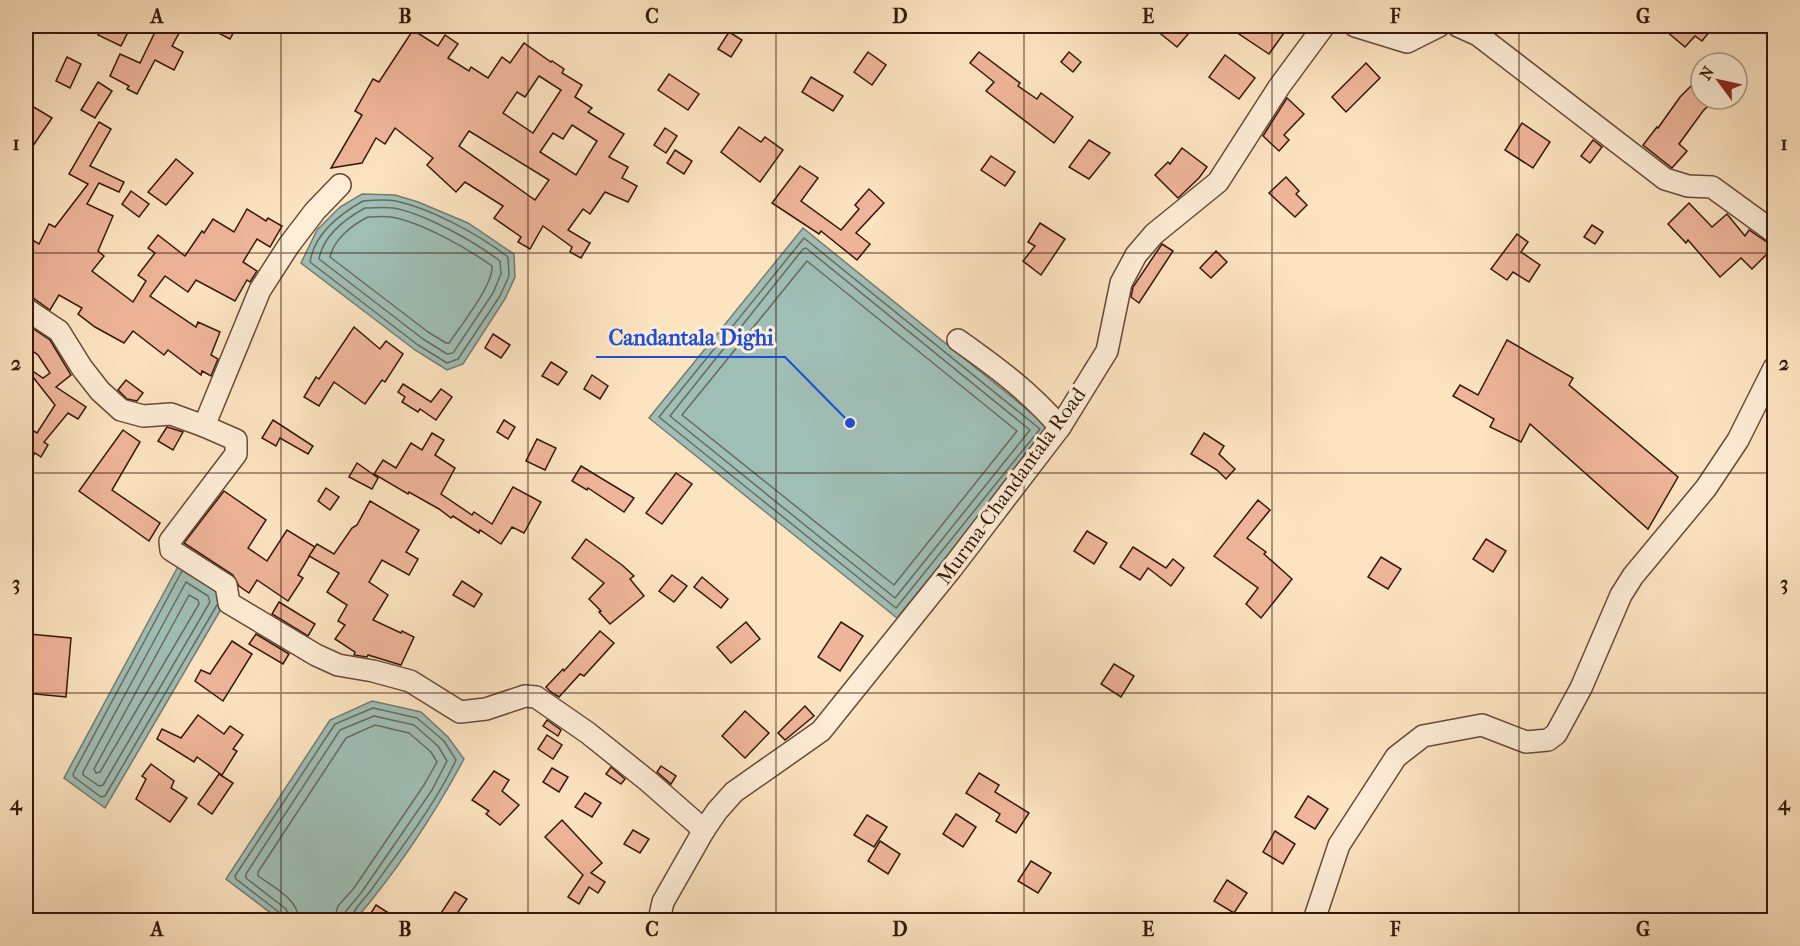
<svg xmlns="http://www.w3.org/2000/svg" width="1800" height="946" font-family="'IM FELL French Canon',serif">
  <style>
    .water { fill: #9fbeb5; stroke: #757b70; stroke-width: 1.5 }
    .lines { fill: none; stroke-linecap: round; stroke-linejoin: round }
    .shore { stroke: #6a6a5f; stroke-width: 1.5 }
    .building { fill: #efb59a; stroke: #361709; stroke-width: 1.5; fill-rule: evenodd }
    .minor-casing { stroke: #684a37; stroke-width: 24 }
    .minor { stroke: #feedd7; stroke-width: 21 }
    .grid { fill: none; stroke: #361709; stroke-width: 1.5; stroke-opacity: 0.55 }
    .labels { text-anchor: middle; stroke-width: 6; stroke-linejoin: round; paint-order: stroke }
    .street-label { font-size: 21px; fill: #361709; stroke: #feedd7 }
    .leader { fill: none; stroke: #1d4ed8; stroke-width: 2 }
    .callout-dot { fill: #1d4ed8; stroke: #feedd7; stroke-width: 2 }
    .callout-label { font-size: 22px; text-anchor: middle; font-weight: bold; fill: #1d4ed8; stroke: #feedd7; stroke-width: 6; stroke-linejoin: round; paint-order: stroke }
    .neatline { fill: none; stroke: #361709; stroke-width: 2 }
    .grid-label { font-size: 20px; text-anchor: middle; font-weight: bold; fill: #361709 }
  </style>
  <rect width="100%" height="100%" fill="#fde4c1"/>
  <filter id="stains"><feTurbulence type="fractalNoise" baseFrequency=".00333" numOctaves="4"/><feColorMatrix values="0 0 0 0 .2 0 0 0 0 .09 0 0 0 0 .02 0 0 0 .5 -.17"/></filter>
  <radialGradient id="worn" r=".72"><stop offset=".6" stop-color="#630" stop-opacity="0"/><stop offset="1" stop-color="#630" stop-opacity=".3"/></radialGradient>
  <g class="water">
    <polygon points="362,194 395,195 418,202 468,223 514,254 515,277 505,299 463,364 447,370 415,350 301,263 317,230 340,207"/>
    <polygon points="803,228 1050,428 897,618 649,418"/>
    <polygon points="181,561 222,589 224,604 105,808 64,778"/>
    <path d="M372,701l49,11 27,25 16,22c-30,56 -68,113 -109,161h-75l-54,-41 104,-159z"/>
  </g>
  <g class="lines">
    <g class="shore">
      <path d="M363,201c10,-1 22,-2 33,0 36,8 82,33 112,56l1,19 -9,20 -42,63 -11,4 -29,-18 -108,-83c4,-28 30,-48 53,-61z"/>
      <path d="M365,208c9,0 19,-1 28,0 31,5 82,34 107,53l1,13 -8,19 -40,60 -6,1 -24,-15 -104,-80c4,-23 26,-40 46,-51z"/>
      <path d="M368,217c8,0 16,-1 23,0 30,5 76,31 101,49 2,18 -32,61 -43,77h-3l-18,-11 -98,-75c4,-18 22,-32 38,-40z"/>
      <polygon points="804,238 1040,429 896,608 659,417"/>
      <polygon points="806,248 1030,430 895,598 670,416 803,249"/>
      <polygon points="807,261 1017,431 894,585 682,415"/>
      <polyline points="182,571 73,774 74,777 101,797 105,796 217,605"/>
      <polygon points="186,582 208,596 210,602 103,785 99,786 83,775 83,772"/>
      <polygon points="189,595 198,600 199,604 100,772 96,773 94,769"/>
      <path d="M283,920l-3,-7 -44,-34 -1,-3 100,-152 38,-16 44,10 27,23 12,19c-21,45 -53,85 -82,126 -6,10 -22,23 -23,34"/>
      <polyline points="290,920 286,909 246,878 246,874 340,730 374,716 414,725 438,746 447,761 432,790 361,893 346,911 344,920"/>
      <path d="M299,920c-1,-21 -25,-33 -41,-44v-4l88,-134 29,-13 34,8 22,19 6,10 -13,23 -70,103 -16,18 -4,14"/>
    </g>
  </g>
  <g class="building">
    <polygon points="103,26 131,26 121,46 98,35"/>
    <polygon points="158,26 183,26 172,46 183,52 174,70 155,60 137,94 127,89 129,86 110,76 120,54 140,63"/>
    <polygon points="205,26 237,26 230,39"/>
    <polygon points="1151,26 1195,26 1177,47"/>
    <polygon points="1227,26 1289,26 1269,54"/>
    <polygon points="1660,26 1714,26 1702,41 1695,36 1685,47"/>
    <path d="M413,30l25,16 7,-11 13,9 -10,14 21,13 2,-4 17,11 14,-21 8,6 14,-20 27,19 1,-1 12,8 -2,4 20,12 -7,12 17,11 -4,4 36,22 -15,23 19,10 -6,11 15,8 -9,16 -23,-10 -15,22 -7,-5 -15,21 22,13 -9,15 -11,-6 2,-5 -29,-21 -13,23 -12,-7 3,-5 -27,-19 9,-12 -38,-24 -9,10 -29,-27 6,-7 -38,-30 -10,16 -9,-6 -14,25 -31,5 31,-53 -7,-4 18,-32 6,3zM539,76l22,14 -28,43 -30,-20 14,-21 8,5zM572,125l25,16 -21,34 -36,-23 13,-19 10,6zM469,131l80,49 -14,20 -76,-54z"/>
    <polygon points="729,32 742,40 731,57 718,49"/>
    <polygon points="868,52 886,65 872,85 854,72"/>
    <polygon points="979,52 1020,83 1018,86 1037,99 1041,93 1073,117 1054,143 986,91 994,82 970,63"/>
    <polygon points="1069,52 1081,62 1073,72 1061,62"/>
    <polygon points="1225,55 1255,78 1239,99 1209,77"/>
    <polygon points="67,57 81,64 70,88 56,81"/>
    <polygon points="1366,63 1380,78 1346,112 1332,97"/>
    <polygon points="669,74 699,94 688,110 658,90"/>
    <polygon points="1701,76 1701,99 1715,99 1703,111 1679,144 1687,151 1672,168 1643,145 1657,127 1658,128 1680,97"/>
    <polygon points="811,77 843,96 833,111 802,92"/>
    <polygon points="98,82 112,91 95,118 81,110"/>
    <polygon points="1287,98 1304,114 1284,135 1289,140 1279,151 1263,136"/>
    <polygon points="32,106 52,118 26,156 26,118"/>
    <polygon points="99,122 111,129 90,166 124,182 119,192 99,183 87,204 113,216 98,251 104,256 92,271 133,302 146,281 138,275 155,253 148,248 158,235 185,256 202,231 204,233 213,219 234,232 247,209 266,221 268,218 282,226 270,247 257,239 243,262 257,271 250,282 247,280 235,301 196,280 188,292 165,276 150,296 196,327 198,322 220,332 211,355 218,359 211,376 202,371 201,375 168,350 164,355 133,331 124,343 95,327 78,314 82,308 59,295 50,310 33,298 26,296 26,236 39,244 49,224 55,227 88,184 69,174"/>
    <polygon points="1522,123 1550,142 1533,168 1505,150"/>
    <polygon points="739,127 761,142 765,137 783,150 760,182 721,152"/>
    <polygon points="665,128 677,136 666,153 654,145"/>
    <polygon points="1089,140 1110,153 1089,179 1069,167"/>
    <polygon points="1593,140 1602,147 1590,163 1581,156"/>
    <polygon points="1182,148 1207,167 1199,178 1178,198 1155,175 1168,162 1170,164"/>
    <polygon points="675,150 692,161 684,174 667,163"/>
    <polygon points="991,156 1015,172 1005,186 981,170"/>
    <polygon points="176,159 193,173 166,205 148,192"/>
    <polygon points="800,166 818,178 801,201 841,230 859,209 855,205 869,189 884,203 856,233 870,244 857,260 821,231 819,234 772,203"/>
    <polygon points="1286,177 1299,191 1296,194 1307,205 1295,217 1269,193"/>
    <polygon points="131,191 149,204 139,217 122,204"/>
    <polygon points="1689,203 1712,227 1727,214 1745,236 1749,230 1767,242 1774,244 1774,247 1752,269 1741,258 1720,277 1688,240 1686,243 1668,224"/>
    <polygon points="1040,223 1065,239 1041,275 1023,261 1035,246 1028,242"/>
    <polygon points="1592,225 1603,232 1595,244 1584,237"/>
    <polygon points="1517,234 1528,242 1521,252 1540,265 1529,282 1513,272 1507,280 1491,269"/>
    <polygon points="1162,244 1173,251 1139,303 1131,297 1133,287"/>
    <polygon points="1216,251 1227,262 1211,278 1200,268"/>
    <polygon points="26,324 50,340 71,375 56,387 86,407 78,419 68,413 44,442 48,445 41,457 35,453 27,464 26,426 37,433 55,405 29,372 31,370 43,378 50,373 38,355 26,346"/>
    <polygon points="354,327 380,349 386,341 403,354 385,382 382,380 365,404 334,382 319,406 304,397 316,377 319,379"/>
    <polygon points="493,334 510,345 501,358 485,348"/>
    <polygon points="1507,340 1573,378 1569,385 1678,477 1648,529 1530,424 1521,442 1490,427 1494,419 1453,396 1460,385 1478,395"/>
    <polygon points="551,362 567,372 558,385 542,376"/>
    <polygon points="592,375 608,386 600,399 584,389"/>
    <polygon points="126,380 143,393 137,401 127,399 118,390"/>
    <polygon points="403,384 431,402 441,389 452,397 436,420 420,409 418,412 402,402 405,397 398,392"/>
    <polygon points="273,420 313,446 308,454 280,438 276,446 262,438"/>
    <polygon points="504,420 515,427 508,439 497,432"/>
    <polygon points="167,427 183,432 173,450 158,441"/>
    <polygon points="123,430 140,442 112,490 160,523 149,541 79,491"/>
    <polygon points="432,433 444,440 435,455 455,468 441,494 472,515 474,512 492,524 513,487 541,502 524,533 512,527 501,544 480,530 479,533 453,516 451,518 439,509 409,492 408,494 374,474 383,460 396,468 411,443 422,450"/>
    <polygon points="1204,433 1224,446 1219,454 1235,469 1226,479 1217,470 1191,454"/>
    <polygon points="537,439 556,448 545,470 526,461"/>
    <polygon points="357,463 378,478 372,489 349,477"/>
    <polygon points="581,466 634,498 624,512 588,488 587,490 572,481"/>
    <polygon points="676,473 692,484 662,524 646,513"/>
    <polygon points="326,488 339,497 330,510 318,501"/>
    <polygon points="224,491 266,520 248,548 267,561 287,530 315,547 298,575 303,578 288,601 257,580 249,593 239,586 233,575 184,543"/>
    <polygon points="1258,500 1270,510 1247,538 1266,552 1264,554 1292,579 1261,618 1246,604 1258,588 1214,556"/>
    <polygon points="370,501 419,530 406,552 418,559 409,575 382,560 369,582 388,595 373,620 401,633 402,631 414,637 401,665 368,655 367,657 354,655 355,652 335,639 345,625 338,621 347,605 327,592 339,573 309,556 317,544 334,554 352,528 357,525"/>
    <polygon points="1087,531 1107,543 1094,564 1074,551"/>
    <polygon points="586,539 622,565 634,576 630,579 644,596 610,624 599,612 601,611 589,599 604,583 572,558"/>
    <polygon points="1486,539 1506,551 1493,572 1473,559"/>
    <polygon points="1133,547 1166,568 1173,559 1184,568 1171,586 1148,568 1140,580 1120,567"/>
    <polygon points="1381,557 1401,569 1388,589 1368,577"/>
    <polygon points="672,575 687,586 674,602 659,591"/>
    <polygon points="702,577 728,599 721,608 694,587"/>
    <polygon points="462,581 482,594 474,607 453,595"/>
    <polygon points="279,602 315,624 308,636 272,614"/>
    <polygon points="746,622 760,639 731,663 717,647"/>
    <polygon points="841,622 863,636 840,671 818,657"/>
    <polygon points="600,631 614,643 584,676 580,674 559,697 551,692 546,687 563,669 564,671"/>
    <polygon points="29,634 71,638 66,697 26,693"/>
    <polygon points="256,634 289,654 283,664 249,644"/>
    <polygon points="232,641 252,654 223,701 195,681 201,670 210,674"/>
    <polygon points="1114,664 1134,676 1121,697 1101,684"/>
    <polygon points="805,706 814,716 785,740 778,733"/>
    <polygon points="745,711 769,733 745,758 722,736"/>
    <polygon points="198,715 224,734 230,726 243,735 233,749 237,751 222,775 197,757 194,762 157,739 162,729 181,738"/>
    <polygon points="547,720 561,730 558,736 543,726"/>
    <polygon points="547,735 562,745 553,759 538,749"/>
    <polygon points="151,764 174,781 171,788 187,798 170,822 136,799 146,779 142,776"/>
    <polygon points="661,766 676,776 671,784 657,772"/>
    <polygon points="611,767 625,779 621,784 606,774"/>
    <polygon points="552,768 568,777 559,792 543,782"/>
    <polygon points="494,771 509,780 502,791 519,805 500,825 486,814 489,811 472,800"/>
    <polygon points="979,773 999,785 995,792 1029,813 1016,833 996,821 1000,814 966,793"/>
    <polygon points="219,774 233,783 212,814 198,804"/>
    <polygon points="585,793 601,803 592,817 575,807"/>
    <polygon points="1308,796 1328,809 1315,829 1295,817"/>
    <polygon points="956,814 976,827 963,847 943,834"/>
    <polygon points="867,815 887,827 874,847 854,835"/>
    <polygon points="562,820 602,863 591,873 605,882 598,893 589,887 579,904 568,897 583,875 545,837"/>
    <polygon points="633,830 649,839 640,853 624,844"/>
    <polygon points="1275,831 1295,844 1283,864 1263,852"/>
    <polygon points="880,841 900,854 888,874 868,861"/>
    <polygon points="1031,861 1051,873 1038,893 1018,881"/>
    <polygon points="1227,880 1247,893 1234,913 1214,901"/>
    <polygon points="455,892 467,899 458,912 472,921 446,921 439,916"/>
    <polygon points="376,905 401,921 366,921"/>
  </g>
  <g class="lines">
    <defs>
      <g id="minor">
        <polyline points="1355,26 1407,42 1439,26"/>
        <polyline points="1458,26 1478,35 1665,179 1688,186 1712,187 1774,232"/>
        <polyline points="26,309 59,331 82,368 100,391 121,410 143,416 171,414 204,426 260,290 289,245 315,211 340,185"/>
        <path d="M958,340c38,27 71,51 102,87"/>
        <polyline points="204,426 236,440 236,454 170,541 171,550 226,585 229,603 316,655 338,665 373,671 410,681 460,712 486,709 525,696 536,697 588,733 648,781 704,830"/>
        <polyline points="659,920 663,902 704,830 717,811 734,792 821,731 952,568 1060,427 1107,351 1121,283 1136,255 1154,234 1218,182 1279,87 1324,26"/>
        <polyline points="1314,920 1339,845 1396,757 1423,736 1482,725 1526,742 1548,740 1556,734 1581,688 1621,595 1633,576 1706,488 1738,440 1774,368"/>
      </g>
    </defs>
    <use href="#minor" class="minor-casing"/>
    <use href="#minor" class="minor"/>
  </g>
  <path class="grid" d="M281,26v894M528,26v894M776,26v894M1024,26v894M1272,26v894M1519,26v894M26,253h1748M26,473h1748M26,693h1748"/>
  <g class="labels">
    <g class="street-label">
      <text transform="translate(1011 486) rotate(-54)" y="7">Murma-Chandantala Road</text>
    </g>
  </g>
  <path class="leader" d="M850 423L785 357H596"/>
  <circle class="callout-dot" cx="850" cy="423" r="6"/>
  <g class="callout-label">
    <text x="691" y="345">Candantala Dighi</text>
  </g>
  <rect width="1800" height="946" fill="none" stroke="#fde4c1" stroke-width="66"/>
  <g transform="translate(1719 81) rotate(303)"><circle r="28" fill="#feedd7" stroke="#ae9785" stroke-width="1.5"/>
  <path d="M0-4.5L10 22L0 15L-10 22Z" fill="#8f2418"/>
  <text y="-9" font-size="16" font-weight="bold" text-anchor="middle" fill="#361709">N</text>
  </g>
  <rect x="33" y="33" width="1734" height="880" class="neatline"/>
  <g class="grid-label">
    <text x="157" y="23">A</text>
    <text x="405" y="23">B</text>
    <text x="652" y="23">C</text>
    <text x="900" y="23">D</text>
    <text x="1148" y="23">E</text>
    <text x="1395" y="23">F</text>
    <text x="1643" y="23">G</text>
    <text x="16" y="150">1</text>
    <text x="1784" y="150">1</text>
    <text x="16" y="370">2</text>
    <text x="1784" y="370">2</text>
    <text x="16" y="590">3</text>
    <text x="1784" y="590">3</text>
    <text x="16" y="810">4</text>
    <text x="1784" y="810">4</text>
    <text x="157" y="936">A</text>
    <text x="405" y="936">B</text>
    <text x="652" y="936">C</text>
    <text x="900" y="936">D</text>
    <text x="1148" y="936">E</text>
    <text x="1395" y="936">F</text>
    <text x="1643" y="936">G</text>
  </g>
  <rect width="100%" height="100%" filter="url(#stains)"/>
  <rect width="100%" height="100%" fill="url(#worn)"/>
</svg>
